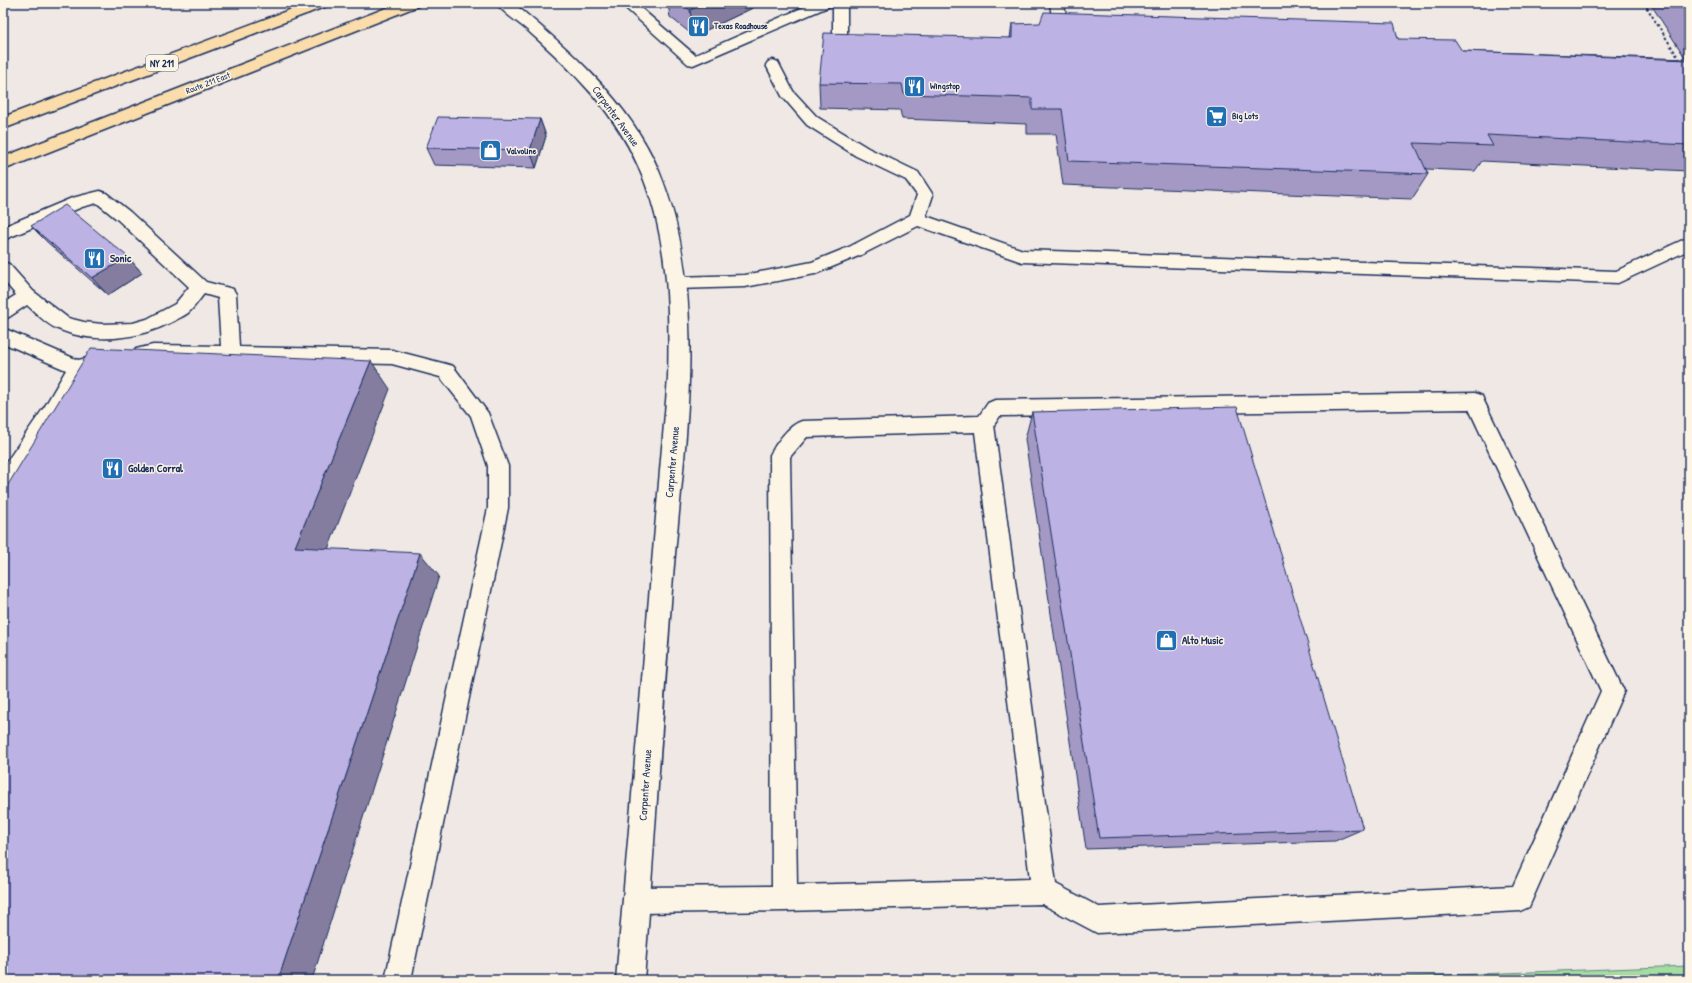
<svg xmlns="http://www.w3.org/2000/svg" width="1692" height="983" font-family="'Patrick Hand',sans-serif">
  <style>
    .green { fill: #a5dda1; stroke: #608680 }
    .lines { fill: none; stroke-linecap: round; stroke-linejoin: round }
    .lane-casing { stroke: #1b2f5e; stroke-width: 3 }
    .street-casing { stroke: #1b2f5e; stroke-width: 3 }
    .primary-casing { stroke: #1b2f5e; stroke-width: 3 }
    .path { stroke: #1b2f5e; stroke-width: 2; stroke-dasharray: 2.5 2.5; stroke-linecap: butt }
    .lane { fill: #fcf5e5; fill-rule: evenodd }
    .street { fill: #fcf5e5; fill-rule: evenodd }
    .primary { fill: #faddab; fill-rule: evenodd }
    .wall { fill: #a399c4; stroke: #1b2f5e }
    .shaded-wall { fill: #847da0; stroke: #1b2f5e }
    .building { fill: #bdb2e4; stroke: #1b2f5e }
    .labels { text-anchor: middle; stroke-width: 3; stroke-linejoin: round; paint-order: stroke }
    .far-poi-label { font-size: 9px; font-weight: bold; fill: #1b2f5e; stroke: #fcf5e5; text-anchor: start }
    .far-street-label { font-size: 9px; fill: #1b2f5e; stroke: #fcf5e5 }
    .shield { fill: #fcf5e5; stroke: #5e6a86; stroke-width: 1 }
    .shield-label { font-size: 10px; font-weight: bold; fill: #1b2f5e }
    .street-label { font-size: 11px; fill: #1b2f5e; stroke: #fcf5e5 }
    .poi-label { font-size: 11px; font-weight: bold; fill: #1b2f5e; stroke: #fcf5e5; text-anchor: start }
  </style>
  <rect width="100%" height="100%" fill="#efe8e5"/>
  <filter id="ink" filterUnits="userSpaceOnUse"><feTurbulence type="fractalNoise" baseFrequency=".025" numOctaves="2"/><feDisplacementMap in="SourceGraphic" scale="8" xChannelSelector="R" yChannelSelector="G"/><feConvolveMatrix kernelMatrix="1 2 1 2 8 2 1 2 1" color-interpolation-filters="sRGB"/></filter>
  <g filter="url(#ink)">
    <polygon class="green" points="1689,966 1689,980 1320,980"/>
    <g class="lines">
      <defs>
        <g id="lane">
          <path d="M290,3h15l6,7 -2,3c-9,2 -14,-3 -19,-10z"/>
          <polygon points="620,3 635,3 695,55 813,3 832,3 830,6 693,65 688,64"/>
          <polygon points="833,3 847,3 847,43 845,46 840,47 835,46 833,43"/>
          <polygon points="1050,3 1064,3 1067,25 1065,28 1060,29 1055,28 1053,25"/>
          <polygon points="773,60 778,62 793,91 817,117 868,148 918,172 933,195 926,216 1023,250 1616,271 1689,237 1689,250 1618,283 1022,262 918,226 861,255 815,274 745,287 676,289 670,288 667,283 670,278 676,277 745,275 812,262 849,247 910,215 917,195 906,180 856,156 807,125 782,96 766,65 768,62"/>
          <path d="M100,191l6,2 24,19 76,70 27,7 3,5 3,53 153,3 54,14 7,2 35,47 20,53v42l-97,472h-26l103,-472v-42l-17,-50 -31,-39 -48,-13 -239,-5 -11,2 -6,-2 -3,-5 3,-5 17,-4 68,1 -3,-48 -14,-4c-5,6 -10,14 -16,19 -4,3 -9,5 -14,8 -34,18 -78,24 -116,8 -11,-4 -22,-16 -31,-24l-18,12 -6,2v-16l13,-8 -13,-15v-18l6,2 24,27 35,27 16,4 18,2 31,-1 14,-4 28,-15 14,-17 -71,-67 -21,-17 -15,4 -79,33v-13l69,-29z"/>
          <polygon points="3,328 78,360 107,354 113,356 116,361 113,366 83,373 59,416 10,489 3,491 3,467 45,406 66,370 3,343"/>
          <path d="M1475,393l7,3 2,5 140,290 -95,216 -9,4 -423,22 -55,-29 -257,7 -148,2 -9,-4 -4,-9 4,-9 9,-4 135,-1 -2,-431c6,-12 19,-30 32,-34l177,-5 9,-13 7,-3zM1469,409l132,282 -88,195 -414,21 -43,-23 -62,-459 6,-9zM975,432l55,447 -233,6 -7,-428 17,-20z"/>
        </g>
        <path id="street" d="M496,3h17c57,47 116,98 146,168 53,126 23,286 13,418 -10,131 -18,261 -28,391h-28l52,-602c3,-114 -5,-210 -87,-296 -17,-19 -36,-36 -55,-53 -10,-8 -22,-16 -30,-26z"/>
        <g id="primary">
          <polygon points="308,3 330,3 327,6 3,129 3,117"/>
          <polygon points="399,3 421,3 418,6 3,170 3,157"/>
        </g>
      </defs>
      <use href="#lane" class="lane-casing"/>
      <use href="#street" class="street-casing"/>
      <use href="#primary" class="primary-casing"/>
      <polyline class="path" points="1644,3 1681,62"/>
      <use href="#lane" class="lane"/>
      <use href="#street" class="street"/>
      <use href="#primary" class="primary"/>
    </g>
    <g class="wall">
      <polygon points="668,3 763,3 694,36 670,17"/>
      <polygon points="1650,3 1689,3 1689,171 1482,161 1475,171 1426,169 1428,174 1412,199 1063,185 1056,134 1027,134 1027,124 902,119 900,110 820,108 819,83 1010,38 1012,24 1398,39 1462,51 1686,59"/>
      <polygon points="540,119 546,136 536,168 434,165 426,148"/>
      <polygon points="31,226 128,257 142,273 108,295 47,242"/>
      <polygon points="1032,412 1363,829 1335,841 1086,849 1025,439"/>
    </g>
    <g class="shaded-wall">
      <polygon points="705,3 763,3 694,36 690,10"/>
      <polygon points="540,119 546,136 536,168 530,150"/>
      <polygon points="128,257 142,273 108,295 92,278"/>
      <polygon points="371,361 390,389 320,570 295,547"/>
      <polygon points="420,553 439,576 312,980 278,980"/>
    </g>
    <g class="building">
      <polygon points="681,3 705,3 690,10"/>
      <polygon points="1044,12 1394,23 1398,39 1455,40 1462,51 1689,60 1689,145 1487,135 1493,146 1414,143 1428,174 1069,161 1062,109 1032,109 1032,98 904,94 902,84 819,83 824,33 1012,38 1012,24 1040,23"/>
      <polygon points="438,117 540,119 530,150 426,148"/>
      <polygon points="65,205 128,257 92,278 31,226"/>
      <polygon points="91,348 371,361 295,547 420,553 278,980 3,980 3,493"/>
      <polygon points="1237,407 1363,829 1099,838 1032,412"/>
    </g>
  </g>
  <defs>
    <symbol id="restaurant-square" viewBox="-11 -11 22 22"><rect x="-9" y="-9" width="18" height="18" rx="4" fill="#1f6fb2" stroke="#fcf5e5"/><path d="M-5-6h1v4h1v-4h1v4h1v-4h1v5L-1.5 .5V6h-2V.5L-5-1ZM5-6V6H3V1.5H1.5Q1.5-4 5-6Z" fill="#fff"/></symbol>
    <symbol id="supermarket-square" viewBox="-11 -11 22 22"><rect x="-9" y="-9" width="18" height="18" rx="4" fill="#1f6fb2" stroke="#fcf5e5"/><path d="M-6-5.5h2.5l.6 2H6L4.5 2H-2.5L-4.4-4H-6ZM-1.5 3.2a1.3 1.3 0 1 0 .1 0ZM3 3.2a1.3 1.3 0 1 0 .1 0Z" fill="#fff"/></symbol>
    <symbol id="shop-square" viewBox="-11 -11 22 22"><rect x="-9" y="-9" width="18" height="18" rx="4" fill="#1f6fb2" stroke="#fcf5e5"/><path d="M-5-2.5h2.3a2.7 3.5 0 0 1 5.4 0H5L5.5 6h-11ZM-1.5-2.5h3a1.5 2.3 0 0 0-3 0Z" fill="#fff"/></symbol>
  </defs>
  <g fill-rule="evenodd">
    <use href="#restaurant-square" x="686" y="14" width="25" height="25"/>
    <use href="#restaurant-square" x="902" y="74" width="25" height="25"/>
    <use href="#supermarket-square" x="1204" y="104" width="25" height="25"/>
    <use href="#shop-square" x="478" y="138" width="25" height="25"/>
    <use href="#restaurant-square" x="82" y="246" width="25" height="25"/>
    <use href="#restaurant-square" x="100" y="456" width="25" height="25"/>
    <use href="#shop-square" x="1154" y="628" width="25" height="25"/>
  </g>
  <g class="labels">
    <g class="far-poi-label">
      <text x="714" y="29">Texas Roadhouse</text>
      <text x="930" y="89">Wingstop</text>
      <text x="1232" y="119">Big Lots</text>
      <text x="506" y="154">Valvoline</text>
    </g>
    <g class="far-street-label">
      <text transform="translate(208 83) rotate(-21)" y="3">Route 211 East</text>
    </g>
    <rect class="shield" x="146" y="55" width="32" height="16" rx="3"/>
    <g class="shield-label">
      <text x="162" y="67">NY 211</text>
    </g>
    <g class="street-label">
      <text transform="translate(616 116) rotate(54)" y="4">Carpenter Avenue</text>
      <text transform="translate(672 462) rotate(-85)" y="4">Carpenter Avenue</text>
      <text transform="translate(645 785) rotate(-86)" y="4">Carpenter Avenue</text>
    </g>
    <g class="poi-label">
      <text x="110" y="262">Sonic</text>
      <text x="128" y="472">Golden Corral</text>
      <text x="1182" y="644">Alto Music</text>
    </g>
  </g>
  <rect width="1692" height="983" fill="none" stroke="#fcf5e5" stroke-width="16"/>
  <rect x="8" y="8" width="1676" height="967" fill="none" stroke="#1b2f5e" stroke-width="1.5" filter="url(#ink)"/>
</svg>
